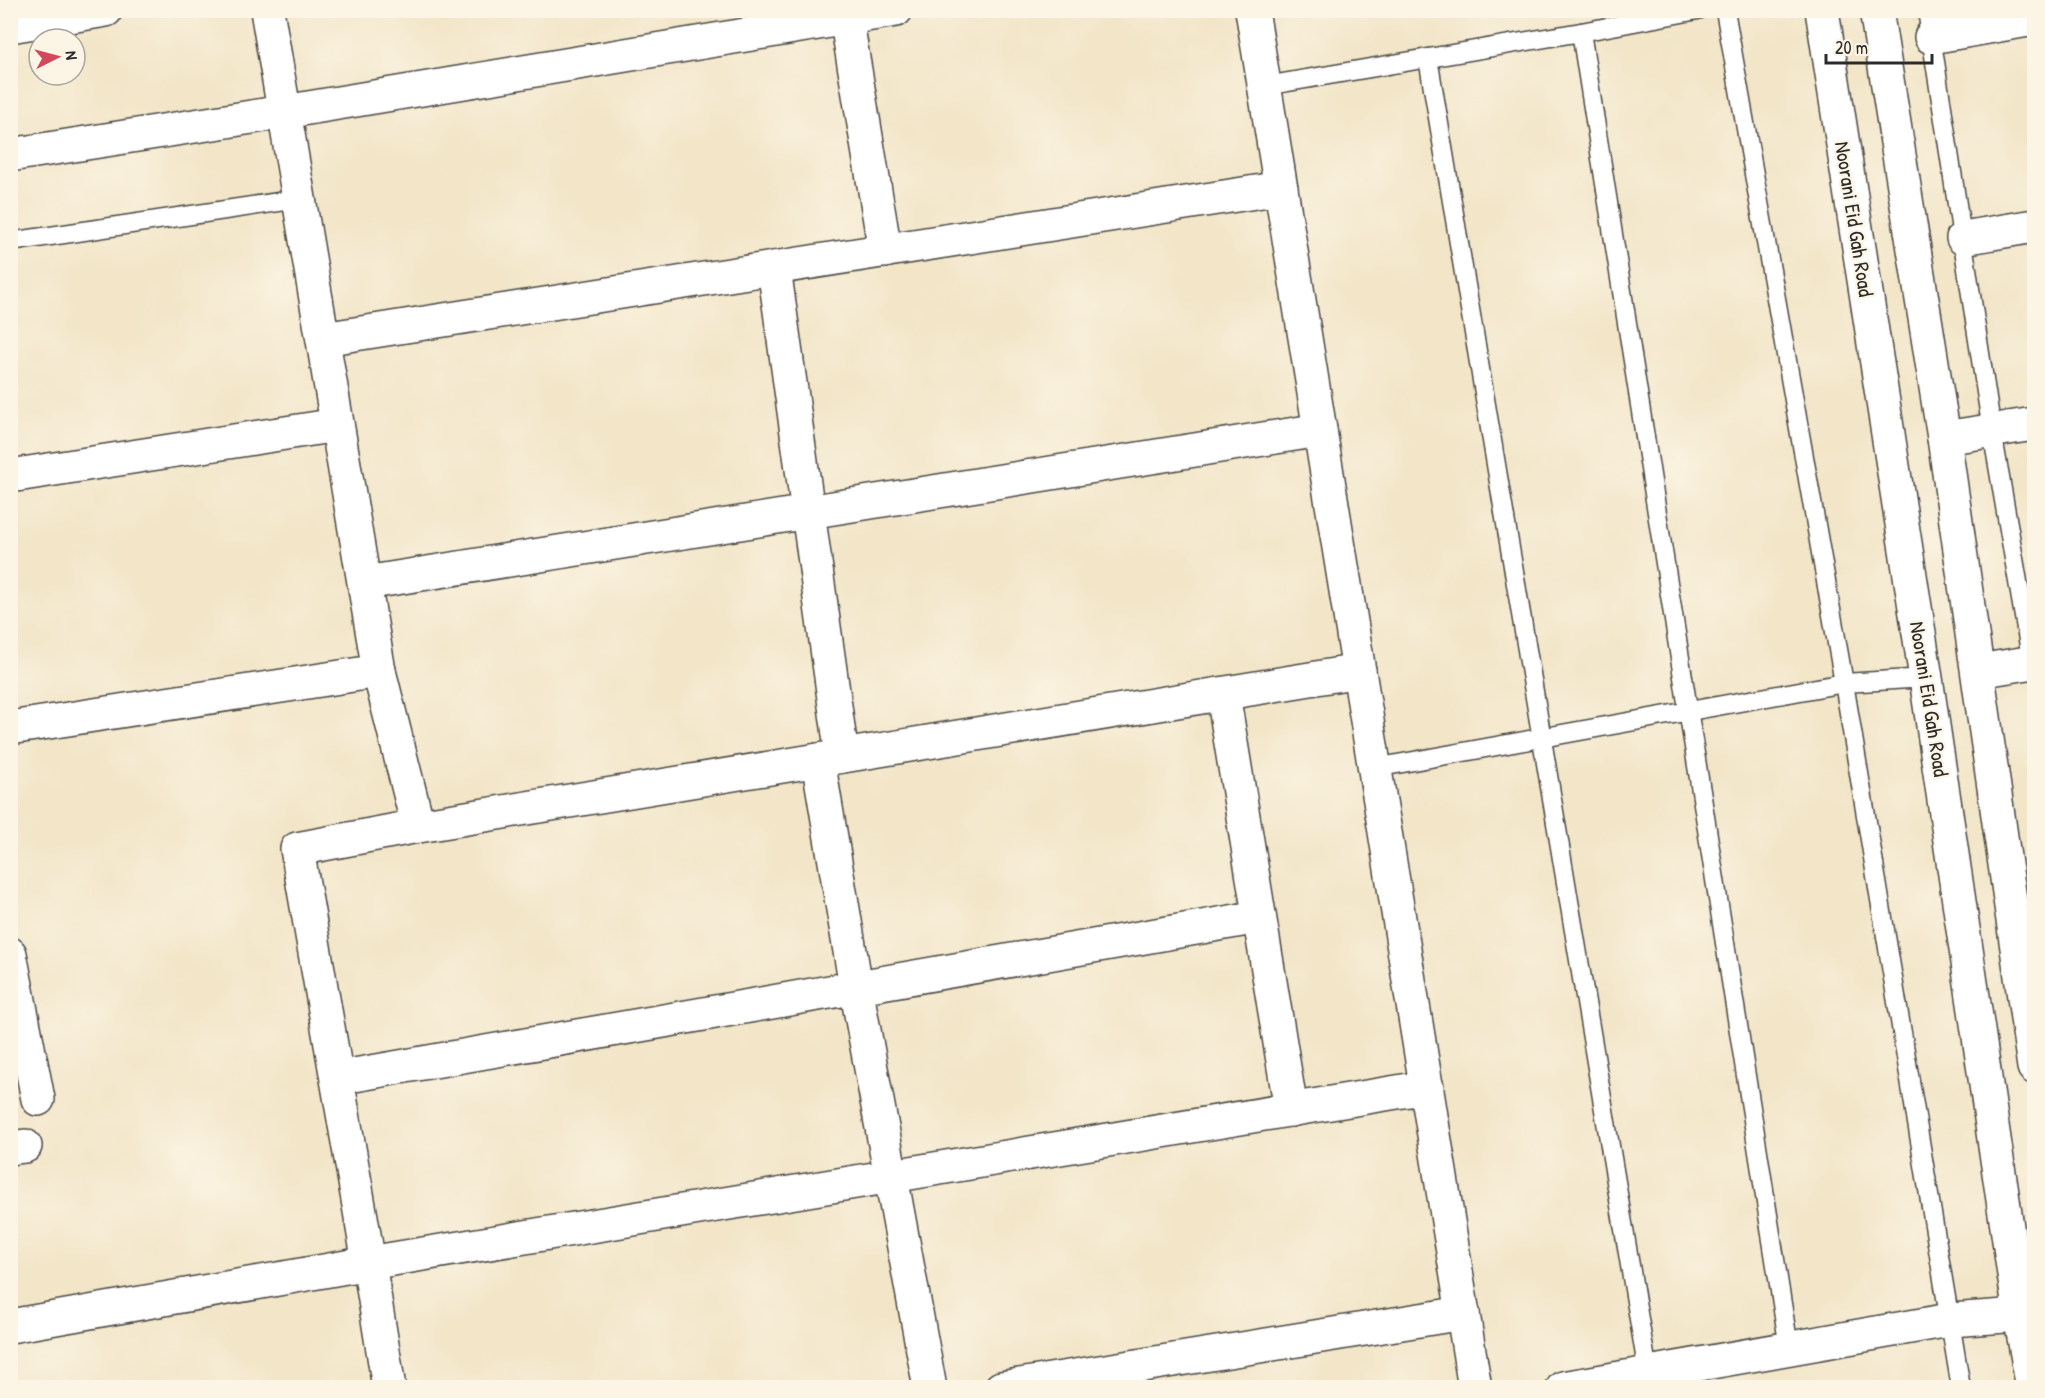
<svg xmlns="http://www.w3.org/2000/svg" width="2045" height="1398" font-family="'Patrick Hand',sans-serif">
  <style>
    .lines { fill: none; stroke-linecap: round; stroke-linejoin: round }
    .service-casing { stroke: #494743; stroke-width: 21 }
    .minor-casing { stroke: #494743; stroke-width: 36 }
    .secondary-casing { stroke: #494743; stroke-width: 36 }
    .service { stroke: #fff; stroke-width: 18 }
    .minor { stroke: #fff; stroke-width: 33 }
    .secondary { stroke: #fff; stroke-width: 33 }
    .labels { text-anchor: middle; stroke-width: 4.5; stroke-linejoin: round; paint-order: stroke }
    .street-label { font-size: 21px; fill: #2b2b2b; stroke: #fcf5e5 }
  </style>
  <rect width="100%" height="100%" fill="#fcf5e5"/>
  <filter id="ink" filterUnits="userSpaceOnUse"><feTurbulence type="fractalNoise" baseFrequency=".0167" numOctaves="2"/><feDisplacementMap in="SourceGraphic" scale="12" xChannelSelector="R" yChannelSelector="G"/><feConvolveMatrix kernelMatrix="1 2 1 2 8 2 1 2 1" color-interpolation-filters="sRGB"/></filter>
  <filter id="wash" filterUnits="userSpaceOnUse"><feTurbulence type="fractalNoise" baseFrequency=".008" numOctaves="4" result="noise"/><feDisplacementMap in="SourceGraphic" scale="24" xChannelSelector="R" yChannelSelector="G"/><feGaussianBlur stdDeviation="1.35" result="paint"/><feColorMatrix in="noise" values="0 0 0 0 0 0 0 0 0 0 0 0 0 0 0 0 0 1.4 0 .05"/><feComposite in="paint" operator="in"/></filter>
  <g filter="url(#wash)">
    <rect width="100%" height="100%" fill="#f2e5c8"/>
  </g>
  <g filter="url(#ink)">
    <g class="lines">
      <defs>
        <g id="service">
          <polyline points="1725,10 1844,683 1961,1388"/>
          <polyline points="1927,10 1992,431 2033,669"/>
          <polyline points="1581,32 1698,10"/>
          <polyline points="1428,58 1648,1373"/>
          <polyline points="1265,86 1581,32 1789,1348"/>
          <polyline points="10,242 299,199"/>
          <polyline points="1375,768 1844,683 1926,678"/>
        </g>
        <g id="minor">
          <polyline points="267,10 379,671 418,826"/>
          <polyline points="845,10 885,251"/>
          <polyline points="1252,10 1475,1388"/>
          <polyline points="1931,37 2034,19"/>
          <polyline points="10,155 284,112 896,10"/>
          <polyline points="1963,238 2034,226"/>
          <polyline points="774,268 842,756"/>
          <polyline points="323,339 1281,188"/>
          <polyline points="1944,438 2034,424"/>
          <polyline points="10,476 337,425"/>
          <polyline points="365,583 1320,430"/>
          <polyline points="1978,671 2034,662"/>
          <polyline points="1223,694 1291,1110"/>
          <polyline points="10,728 379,671"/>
          <polyline points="818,760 856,987 930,1388"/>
          <polyline points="10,954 38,1099"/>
          <polyline points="337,1078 1259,917"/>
          <polyline points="10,1148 25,1146"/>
          <polyline points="10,1326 369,1263 1427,1087"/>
          <polyline points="389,1388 369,1263 297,849 418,826 1359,671"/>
          <polyline points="1001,1388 1463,1313"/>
          <polyline points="1563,1388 1950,1320 2020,1315"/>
        </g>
        <g id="secondary">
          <polyline points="1822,10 1926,678 2020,1315 2033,1388"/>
          <polyline points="1876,10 1944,438 2034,1067"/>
          <polyline points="10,26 106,10"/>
        </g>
      </defs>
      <use href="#service" class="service-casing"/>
      <use href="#minor" class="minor-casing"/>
      <use href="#secondary" class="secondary-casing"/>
      <use href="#service" class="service"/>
      <use href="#minor" class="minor"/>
      <use href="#secondary" class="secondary"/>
    </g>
  </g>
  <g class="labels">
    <g class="street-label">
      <text transform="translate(1854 219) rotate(81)" y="7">Noorani Eid Gah Road</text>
      <text transform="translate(1929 699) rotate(81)" y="7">Noorani Eid Gah Road</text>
    </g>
  </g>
  <rect width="2045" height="1398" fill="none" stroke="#fcf5e5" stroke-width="36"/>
  <g transform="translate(57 57) rotate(84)"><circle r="28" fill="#fcf5e5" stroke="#a8a49b" stroke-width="1.5"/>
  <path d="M0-4.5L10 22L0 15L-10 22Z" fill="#d1495b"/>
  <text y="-9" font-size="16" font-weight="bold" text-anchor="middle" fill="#2b2b2b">N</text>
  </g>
  <path d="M1826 54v9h106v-9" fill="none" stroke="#2b2b2b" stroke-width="3"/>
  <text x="1835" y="54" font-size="18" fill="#2b2b2b" stroke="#fcf5e5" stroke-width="4.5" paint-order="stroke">20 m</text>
</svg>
